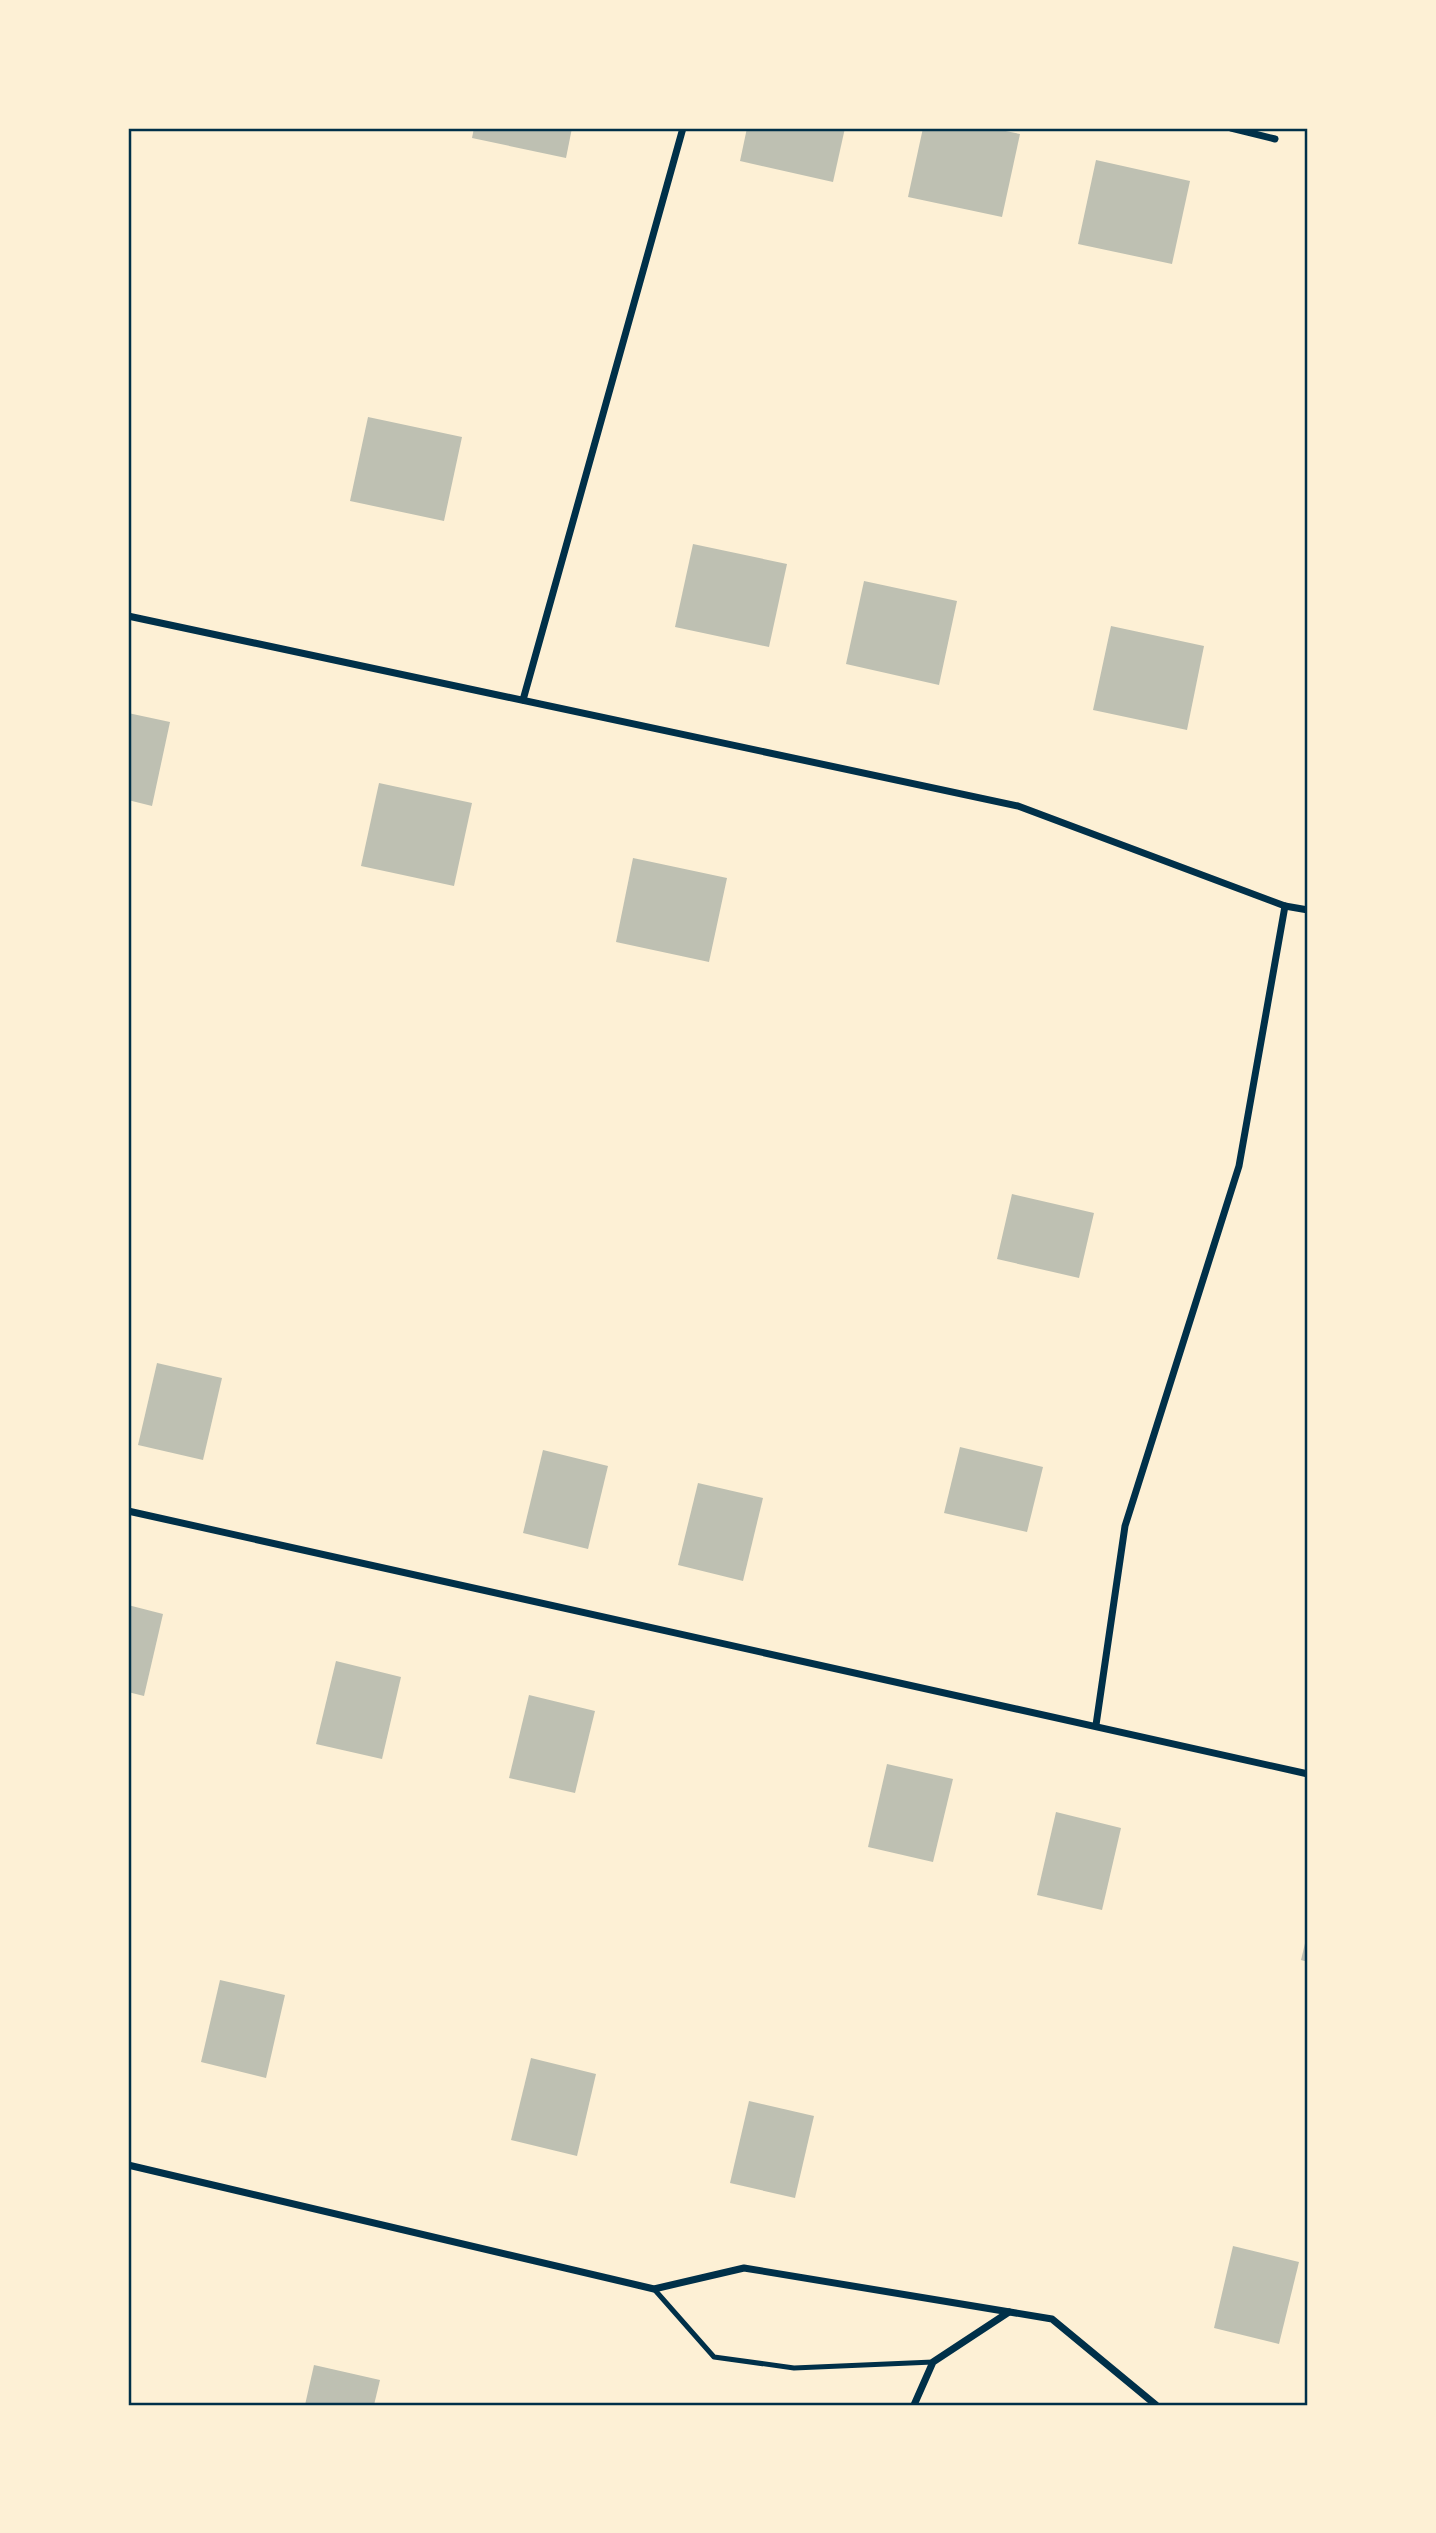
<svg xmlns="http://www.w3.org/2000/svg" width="1436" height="2533" font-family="Commissioner,sans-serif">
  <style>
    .building { fill: #bec0b2 }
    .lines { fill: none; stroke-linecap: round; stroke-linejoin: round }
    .service { stroke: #003049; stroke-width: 5 }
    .minor { stroke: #003049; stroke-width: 7 }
    .neatline { fill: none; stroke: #003049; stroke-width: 2.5 }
  </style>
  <rect width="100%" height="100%" fill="#fdf0d5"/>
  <g class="building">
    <polygon points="474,128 572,128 566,158 472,138"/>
    <polygon points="747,128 845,128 833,182 740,161"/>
    <polygon points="923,128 991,128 1020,134 1002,217 908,197"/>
    <polygon points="1096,160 1190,181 1172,264 1078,244"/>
    <polygon points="368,417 462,437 444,521 350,501"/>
    <polygon points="693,544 787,564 769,647 675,627"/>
    <polygon points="864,581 957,601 939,685 846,664"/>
    <polygon points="1111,626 1204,646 1187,730 1093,710"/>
    <polygon points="128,713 170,722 152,806 128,800"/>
    <polygon points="379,783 472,803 454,886 361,866"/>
    <polygon points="633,858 727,878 709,962 616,942"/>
    <polygon points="1012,1194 1094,1213 1079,1278 997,1259"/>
    <polygon points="157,1363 222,1378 203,1460 138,1445"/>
    <polygon points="960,1447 1043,1467 1027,1532 944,1513"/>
    <polygon points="543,1450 608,1466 588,1549 523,1533"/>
    <polygon points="698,1483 763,1498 743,1581 678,1565"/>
    <polygon points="128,1605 163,1614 144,1696 128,1692"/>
    <polygon points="336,1661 401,1677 382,1759 316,1744"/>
    <polygon points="529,1695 595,1711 575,1793 509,1778"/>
    <polygon points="887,1764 953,1779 933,1862 868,1847"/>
    <polygon points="1056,1812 1121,1828 1102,1910 1037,1895"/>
    <polygon points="1307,1935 1308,1935 1308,1962 1301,1960"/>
    <polygon points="220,1980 285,1995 266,2078 201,2062"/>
    <polygon points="531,2058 596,2074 577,2156 511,2140"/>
    <polygon points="749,2101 814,2116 795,2198 730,2183"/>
    <polygon points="1233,2246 1299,2262 1279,2344 1214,2328"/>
    <polygon points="314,2365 380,2380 374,2405 305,2405"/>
  </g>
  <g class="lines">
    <polyline class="service" points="654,2289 714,2357 794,2368 933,2362"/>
    <g class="minor">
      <polyline points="1231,128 1275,139"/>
      <polyline points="128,616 1018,806 1285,906 1308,910"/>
      <polyline points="523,700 683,128"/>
      <polyline points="128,1511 1308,1774"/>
      <polyline points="1096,1725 1125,1526 1239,1166 1285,906"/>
      <polyline points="128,2165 654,2289 744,2268 1052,2319 1156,2405"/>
      <polyline points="914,2405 933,2362 1009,2312"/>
    </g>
  </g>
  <rect width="1436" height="2533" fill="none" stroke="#fdf0d5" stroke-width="259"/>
  <rect x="130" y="130" width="1176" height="2274" class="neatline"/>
</svg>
